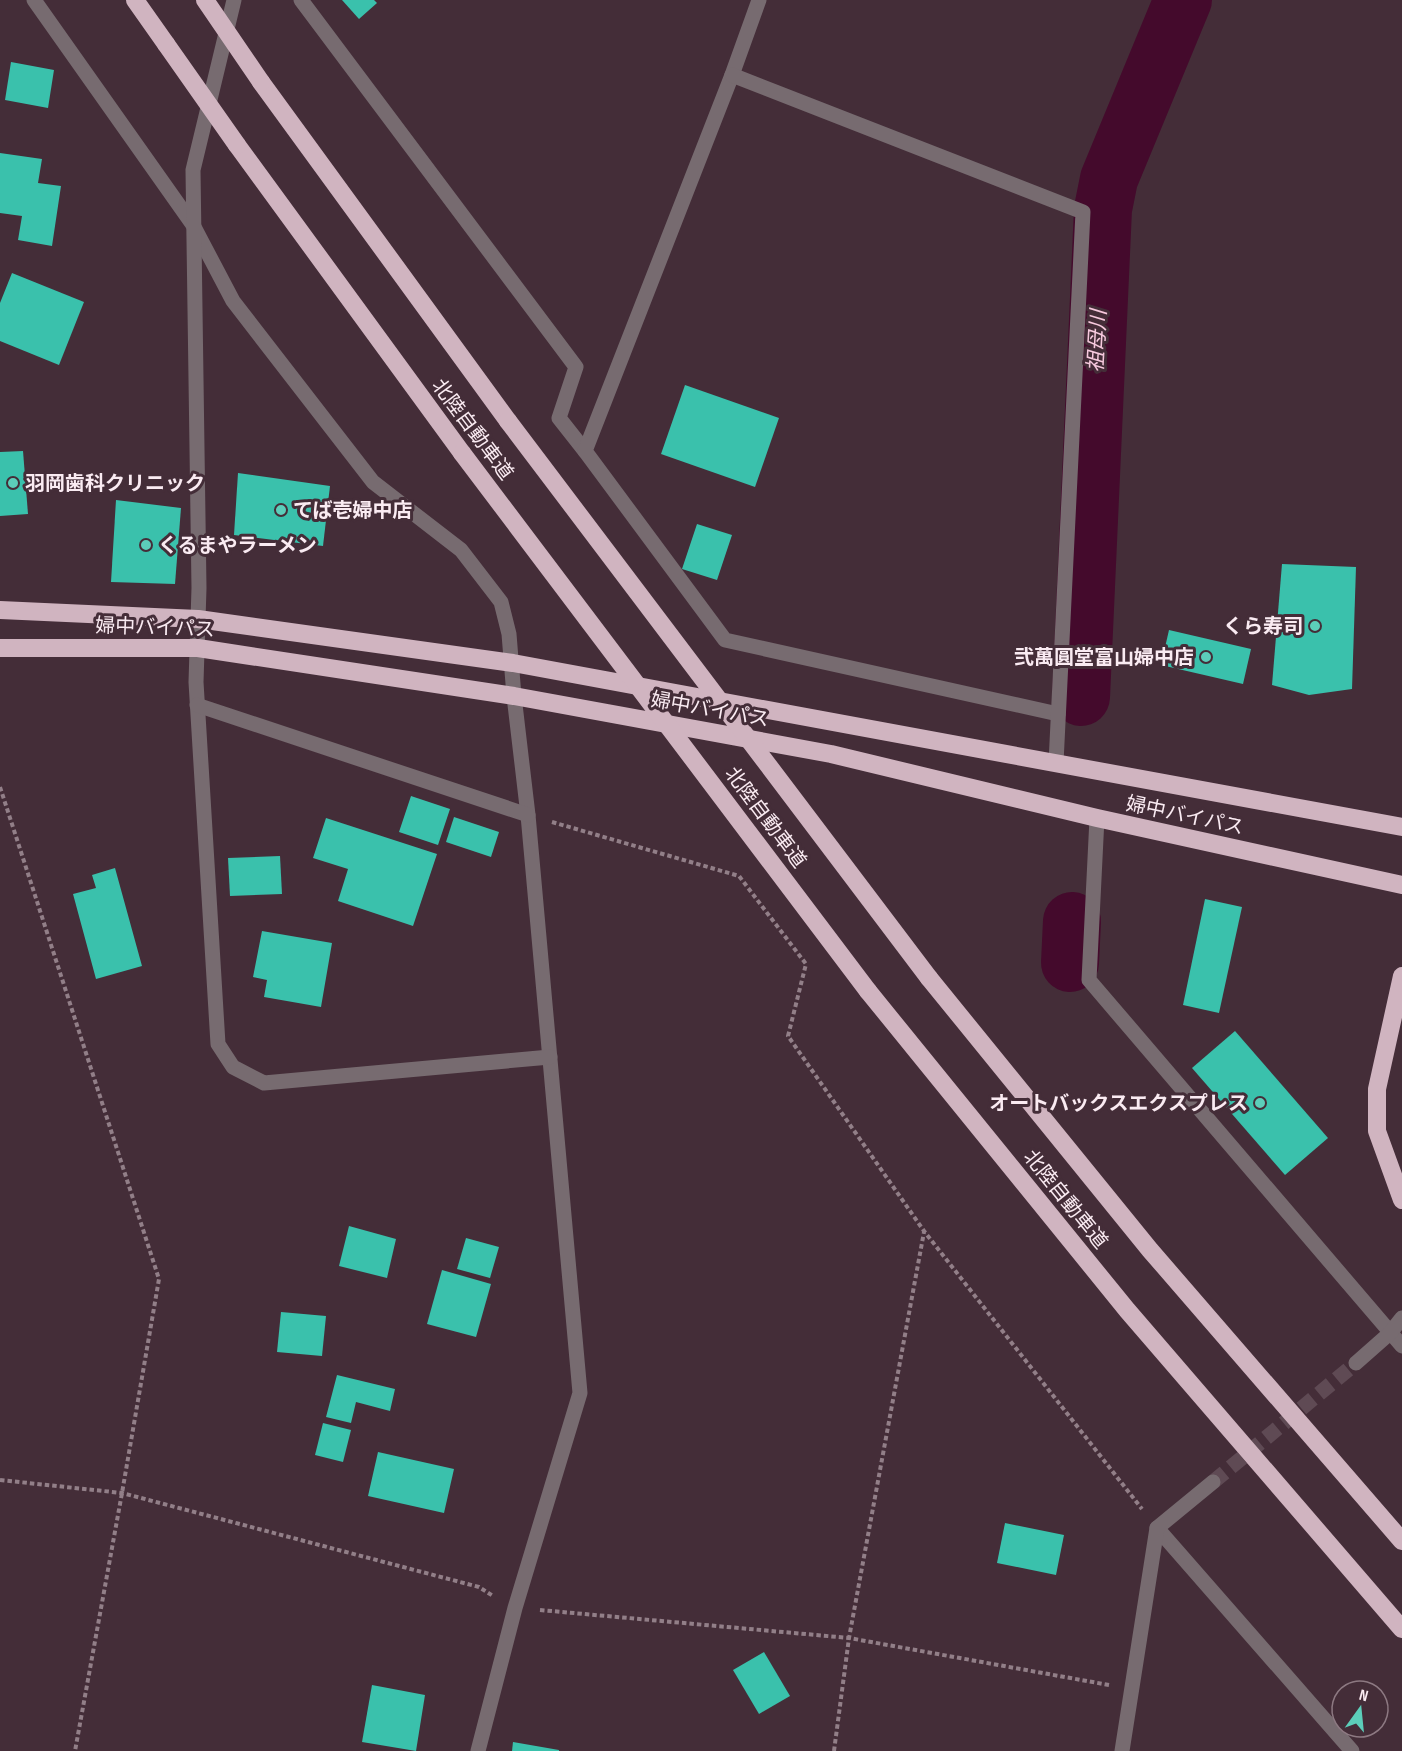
<svg xmlns="http://www.w3.org/2000/svg" width="1402" height="1751" font-family="'Sofia Sans Condensed','Noto Sans JP',sans-serif">
  <style>
    .lines { fill: none; stroke-linecap: round; stroke-linejoin: round }
    .river { stroke: #440a2c; stroke-width: 58 }
    .building { fill: #3ac1ac }
    .street-tunnel { stroke: #5f4a54; stroke-width: 15; stroke-dasharray: 15 8; stroke-linecap: butt }
    .path { stroke: #927f88; stroke-width: 4; stroke-dasharray: 4.5 3; stroke-linecap: butt }
    .street { stroke: #776b70; stroke-width: 15 }
    .highway { stroke: #d0b4c0; stroke-width: 18 }
    .highway-bridge { stroke: #d0b4c0; stroke-width: 18 }
    .poi-dot { fill: #5cceba; stroke: #442d38; stroke-width: 2 }
    .labels { text-anchor: middle; stroke-width: 6; stroke-linejoin: round; paint-order: stroke }
    .street-label { font-size: 20px; fill: #faebf2; stroke: #442d38 }
    .poi-label { font-size: 20px; font-weight: bold; fill: #faebf2; stroke: #442d38; text-anchor: start }
    .water-label { font-size: 21px; font-style: italic; fill: #f7c9de; stroke: #442d38 }
  </style>
  <rect width="100%" height="100%" fill="#442d38"/>
  <g class="lines">
    <g class="river">
      <polyline points="1081,697 1103,209 1109,179 1183,0"/>
      <polyline points="1070,963 1072,921"/>
    </g>
  </g>
  <g class="building">
    <polygon points="342,0 374,0 377,3 359,19"/>
    <polygon points="11,62 54,70 48,108 5,100"/>
    <polygon points="0,153 42,159 38,183 61,186 52,246 18,240 22,216 0,213"/>
    <polygon points="12,273 84,302 59,365 0,341 0,303"/>
    <polygon points="685,385 779,418 755,487 661,454"/>
    <polygon points="23,451 28,514 0,516 0,452"/>
    <polygon points="238,473 330,486 323,546 234,535"/>
    <polygon points="116,500 181,508 175,584 111,582"/>
    <polygon points="697,524 732,535 717,580 682,569"/>
    <polygon points="1282,564 1356,567 1352,689 1309,695 1272,685"/>
    <polygon points="1169,630 1251,649 1243,684 1161,665"/>
    <polygon points="411,796 450,809 438,845 399,832"/>
    <polygon points="454,817 499,832 491,857 446,842"/>
    <polygon points="326,818 437,854 413,926 338,901 348,869 313,858"/>
    <polygon points="280,856 282,894 230,896 228,858"/>
    <polygon points="115,868 142,966 96,979 73,894 96,888 92,875"/>
    <polygon points="1205,899 1242,907 1219,1013 1183,1005"/>
    <polygon points="262,931 332,943 321,1007 264,997 267,980 253,977"/>
    <polygon points="1235,1031 1328,1138 1285,1175 1192,1068"/>
    <polygon points="349,1226 396,1239 387,1278 339,1266"/>
    <polygon points="466,1238 499,1247 490,1278 457,1269"/>
    <polygon points="442,1270 491,1284 476,1337 427,1324"/>
    <polygon points="281,1312 326,1316 322,1356 277,1352"/>
    <polygon points="337,1375 395,1389 390,1411 356,1402 351,1423 326,1417"/>
    <polygon points="323,1423 351,1430 343,1462 315,1455"/>
    <polygon points="378,1452 454,1469 444,1513 368,1496"/>
    <polygon points="1005,1523 1064,1535 1056,1575 997,1563"/>
    <polygon points="764,1652 790,1696 759,1714 733,1670"/>
    <polygon points="372,1685 425,1695 416,1751 362,1742"/>
    <polygon points="513,1742 559,1750 559,1751 512,1751"/>
  </g>
  <g class="lines">
    <polyline class="street-tunnel" points="1213,1482 1356,1363"/>
    <g class="path">
      <polyline points="0,787 159,1279 122,1493 75,1751"/>
      <polyline points="552,822 739,876 806,964 788,1036 924,1231 1142,1509"/>
      <polyline points="0,1480 122,1493 479,1587 493,1596"/>
      <polyline points="540,1610 849,1638 1109,1685"/>
      <polyline points="834,1751 849,1638 924,1232"/>
    </g>
    <g class="street">
      <polyline points="34,0 193,225 233,301 373,482 461,550 501,602 509,634 514,696 528,815 580,1393 515,1608 478,1751"/>
      <polyline points="234,0 193,170 199,588 196,682 218,1044 233,1067 264,1083 550,1057"/>
      <polyline points="301,0 576,367 559,418 585,451"/>
      <polyline points="759,0 732,75 585,451 725,640 1058,714"/>
      <polyline points="732,75 1083,212 1056,763"/>
      <polyline points="197,705 528,815"/>
      <polyline points="1097,818 1089,980 1402,1346"/>
      <polyline points="1356,1363 1390,1333 1402,1318"/>
      <polyline points="1157,1528 1352,1751"/>
      <polyline points="1122,1751 1157,1528 1213,1482"/>
    </g>
    <g class="highway">
      <polyline points="135,0 166,44"/>
      <polyline points="261,82 508,421"/>
      <polyline points="237,145 462,453"/>
      <polyline points="0,610 198,619 513,663 1402,827"/>
      <polyline points="0,648 198,648 514,696 831,754 1097,818 1402,885"/>
      <polyline points="1402,976 1377,1089 1377,1131 1402,1200"/>
      <polyline points="929,978 1150,1250 1402,1541"/>
      <polyline points="868,991 1127,1310 1402,1629"/>
    </g>
    <g class="highway-bridge">
      <polyline points="205,0 261,82"/>
      <polyline points="166,44 237,145"/>
      <polyline points="508,421 929,978"/>
      <polyline points="462,453 868,991"/>
    </g>
  </g>
  <g class="poi-dot">
    <circle cx="13" cy="483" r="6"/>
    <circle cx="281" cy="510" r="6"/>
    <circle cx="146" cy="545" r="6"/>
    <circle cx="1315" cy="626" r="6"/>
    <circle cx="1206" cy="657" r="6"/>
    <circle cx="1260" cy="1103" r="6"/>
  </g>
  <g class="labels">
    <g class="street-label">
      <text transform="translate(473 429) rotate(53)" y="7">北陸自動車道</text>
      <text transform="translate(155 627) rotate(2)" y="7">婦中バイパス</text>
      <text transform="translate(710 709) rotate(10)" y="7">婦中バイパス</text>
      <text transform="translate(1185 815) rotate(12)" y="7">婦中バイパス</text>
      <text transform="translate(766 817) rotate(53)" y="7">北陸自動車道</text>
      <text transform="translate(1066 1199) rotate(51)" y="7">北陸自動車道</text>
    </g>
    <g class="poi-label">
      <text x="25" y="490">羽岡歯科クリニック</text>
      <text x="293" y="517">てば壱婦中店</text>
      <text x="158" y="552">くるまやラーメン</text>
      <text x="1303" y="633" text-anchor="end">くら寿司</text>
      <text x="1194" y="664" text-anchor="end">弐萬圓堂富山婦中店</text>
      <text x="1248" y="1110" text-anchor="end">オートバックスエクスプレス</text>
    </g>
    <g class="water-label">
      <text transform="translate(1097 341) rotate(-87)" y="7">祖母川</text>
    </g>
  </g>
  <g transform="translate(1360 1709) rotate(15)"><circle r="28" fill="#442d38" stroke="#8d7982" stroke-width="1.5"/>
  <path d="M0-4.5L10 22L0 15L-10 22Z" fill="#5cceba"/>
  <text y="-9" font-size="16" font-weight="bold" text-anchor="middle" fill="#faebf2">N</text>
  </g>
</svg>
